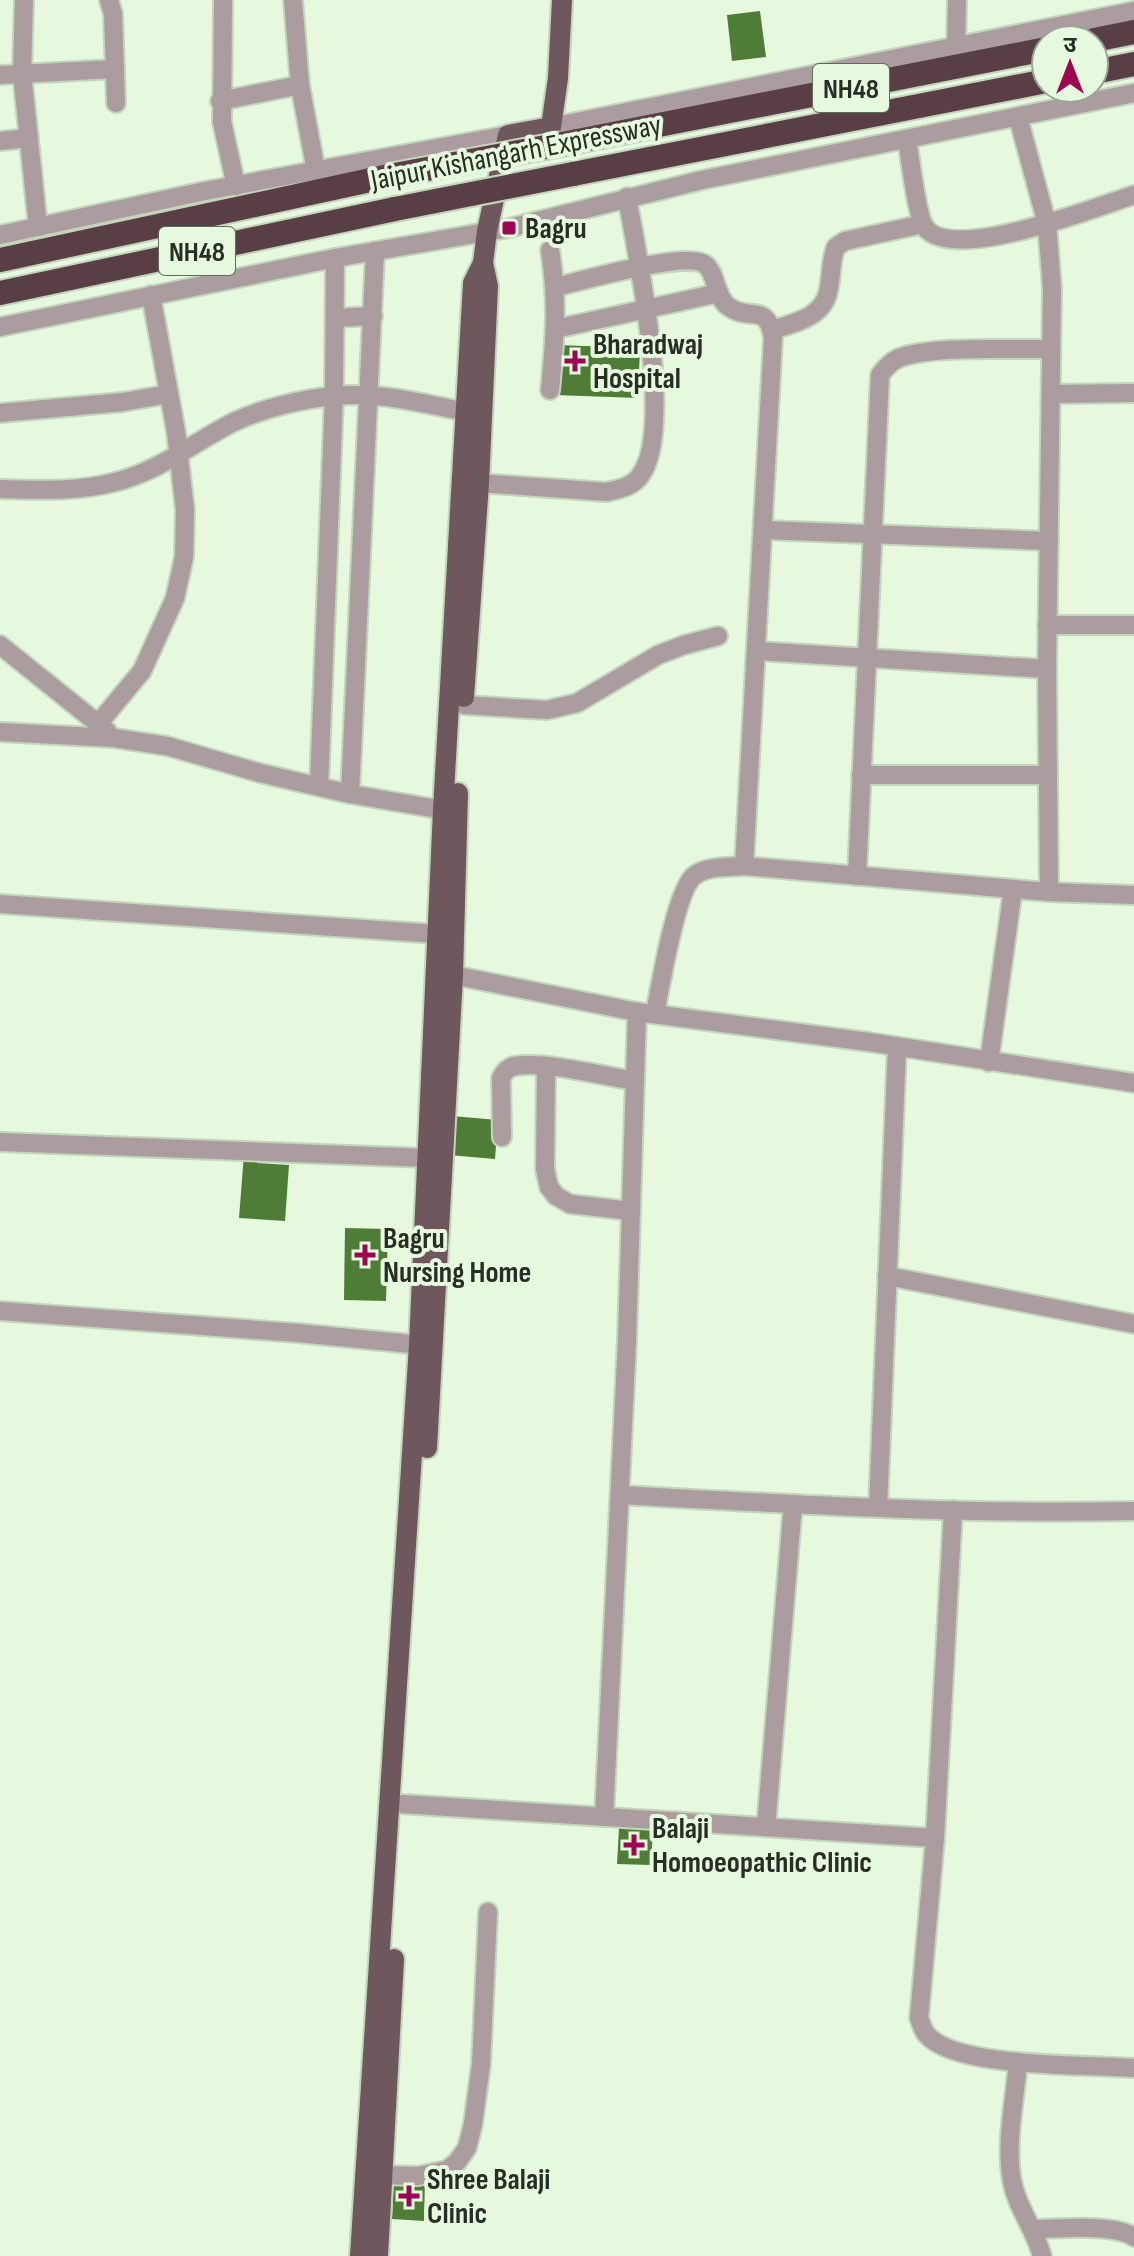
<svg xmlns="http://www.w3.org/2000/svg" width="1134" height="2256" font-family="'Sofia Sans Condensed','Noto Sans Devanagari',sans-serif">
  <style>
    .building { fill: #4f7d38 }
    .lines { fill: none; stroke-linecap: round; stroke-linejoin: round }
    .minor-casing { stroke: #c4d4bd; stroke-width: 22 }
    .major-casing { stroke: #c4d4bd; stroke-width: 24 }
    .highway-casing { stroke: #c4d4bd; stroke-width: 28 }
    .minor { stroke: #aa9c9f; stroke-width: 18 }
    .major { stroke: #6e575d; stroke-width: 20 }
    .highway { stroke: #593e46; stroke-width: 24 }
    .highway-bridge-casing { stroke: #c4d4bd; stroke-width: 28; stroke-linecap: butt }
    .highway-bridge { stroke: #593e46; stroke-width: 24 }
    .poi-dot { fill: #9d0650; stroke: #e6f8de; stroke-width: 3 }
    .labels { text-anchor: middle; stroke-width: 8; stroke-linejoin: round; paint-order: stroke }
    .shield { fill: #e6f8de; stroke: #616b5c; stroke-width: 2 }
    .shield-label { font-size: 28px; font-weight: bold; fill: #282e25 }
    .street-label { font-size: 30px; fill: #282e25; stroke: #e6f8de }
    .poi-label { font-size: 30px; font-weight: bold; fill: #282e25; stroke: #e6f8de; text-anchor: start }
  </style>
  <rect width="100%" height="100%" fill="#e6f8de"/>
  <g class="building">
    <polygon points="760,11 766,57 732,61 727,15"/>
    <polygon points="557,345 640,348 638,398 555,395"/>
    <polygon points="452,1116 498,1120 495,1159 449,1155"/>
    <polygon points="244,1154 257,1155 257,1163 289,1165 285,1221 239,1218"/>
    <polygon points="345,1228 388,1229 386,1301 344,1300"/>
    <polygon points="619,1828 653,1830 651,1865 617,1864"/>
    <polygon points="394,2178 425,2179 424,2221 392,2219"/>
  </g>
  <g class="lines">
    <defs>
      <g id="minor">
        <polyline points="24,0 22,73 38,227"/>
        <polyline points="109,0 113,14 116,103"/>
        <polyline points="223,0 222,122 236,186"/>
        <polyline points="293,0 300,85 316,171"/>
        <polyline points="956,47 957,0"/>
        <polyline points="0,75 115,69"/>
        <polyline points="220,101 300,85"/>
        <polyline points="1018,117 1047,224 1052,288 1047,669 1049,892"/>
        <polyline points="551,127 1134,11"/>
        <path d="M907,139c3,19 9,70 16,85 21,44 175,-18 211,-29"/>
        <polyline points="0,141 29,138"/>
        <polyline points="0,235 205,191 508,135"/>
        <path d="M550,250c8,51 5,89 0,140"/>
        <path d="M556,287c24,-6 134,-37 150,-22 11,10 9,33 23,42 20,15 38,-6 44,31l-29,528 305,26 85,3"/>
        <polyline points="335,318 373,316"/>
        <polyline points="0,327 335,258 509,228 702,180 1134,93"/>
        <polyline points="555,329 719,293"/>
        <path d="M772,330c22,-7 51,-13 56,-38 4,-16 2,-31 8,-45l9,-6 78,-17"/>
        <polyline points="1051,394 1134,393"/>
        <polyline points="0,413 123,402 169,394"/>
        <path d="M479,483l128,9c12,-3 25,-5 33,-16 35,-46 -3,-221 -13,-279"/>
        <path d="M0,489c38,1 78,3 115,-7 45,-11 79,-40 119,-60 30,-14 68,-23 100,-26 44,-5 90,8 133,16"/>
        <polyline points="764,530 1049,541"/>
        <polyline points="1047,625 1134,625"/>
        <polyline points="0,645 107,731"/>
        <polyline points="757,651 1047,669"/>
        <polyline points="464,705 547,710 577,703 658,655 684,645 718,636"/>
        <polyline points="98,724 142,671 175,598 184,557 185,510 176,432 151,295"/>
        <polyline points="0,732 114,738 167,746 260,773 350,794 443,810"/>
        <polyline points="861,775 1048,775"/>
        <polyline points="319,786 334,396 335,258"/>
        <polyline points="350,794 375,251"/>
        <path d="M857,876l23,-501c5,-7 10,-13 19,-17 32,-13 114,-8 152,-9"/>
        <polyline points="0,904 452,935"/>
        <polyline points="453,975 637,1012 869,1042 1134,1083"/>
        <path d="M655,1014c5,-26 21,-126 40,-139 13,-9 33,-8 49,-9"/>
        <polyline points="989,1062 1013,889"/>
        <polyline points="546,1067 545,1169 549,1187 556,1196 570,1204 631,1211"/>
        <path d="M502,1137l-1,-59c3,-6 7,-11 14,-12 30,-5 89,10 120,15"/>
        <polyline points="0,1142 427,1158"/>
        <polyline points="887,1276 1134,1324"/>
        <polyline points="0,1311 298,1333 432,1346"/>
        <path d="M620,1495c171,9 343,20 514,16"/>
        <polyline points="878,1508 897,1047"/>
        <polyline points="402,1804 935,1838 953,1510"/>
        <polyline points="604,1817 627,1340 637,1012"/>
        <polyline points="766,1827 793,1504"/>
        <path d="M935,1838l-16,180c2,5 4,13 8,17 30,34 161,29 207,33"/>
        <path d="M1018,2062c-3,38 -13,81 -6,119 5,27 23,48 30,75"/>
        <polyline points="383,2175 418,2176 447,2170 457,2162 467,2148 473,2124 481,2064 488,1912"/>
        <path d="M1032,2229c26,0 82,-6 102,8"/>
      </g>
      <g id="major">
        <polyline points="464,697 479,483 488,286 483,263"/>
        <polyline points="427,1448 453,975 458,793"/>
        <polyline points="360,2256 419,1345 443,810 473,283 483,263 487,231 508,135 551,127 558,78 562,0"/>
        <polyline points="378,2256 394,1959"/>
      </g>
      <g id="highway">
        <polyline points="1094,40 1134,32"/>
        <polyline points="1094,72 1134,64"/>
        <polyline points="562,144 1046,49"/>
        <polyline points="573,174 1046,81"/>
        <polyline points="0,260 389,176"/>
        <polyline points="0,293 395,209"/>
      </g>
    </defs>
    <use href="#minor" class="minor-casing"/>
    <use href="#major" class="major-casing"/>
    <use href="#highway" class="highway-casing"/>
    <use href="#minor" class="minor"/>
    <use href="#major" class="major"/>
    <use href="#highway" class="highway"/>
    <defs>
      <g id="highway-bridge">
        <polyline points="389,176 562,144"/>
        <polyline points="395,209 573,174"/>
      </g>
    </defs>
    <use href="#highway-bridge" class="highway-bridge-casing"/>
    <use href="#highway-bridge" class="highway-bridge"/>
  </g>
  <g class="poi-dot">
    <rect x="501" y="220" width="16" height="16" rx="4"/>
    <path d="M571 349h8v8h8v8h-8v8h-8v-8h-8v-8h8z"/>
    <path d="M361 1243h8v8h8v8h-8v8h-8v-8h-8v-8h8z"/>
    <path d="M630 1833h8v8h8v8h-8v8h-8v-8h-8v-8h8z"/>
    <path d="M405 2184h8v8h8v8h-8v8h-8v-8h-8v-8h8z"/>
  </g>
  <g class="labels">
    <g class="shield">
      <rect x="813" y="64" width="76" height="48" rx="6"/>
      <rect x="159" y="227" width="76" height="48" rx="6"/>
    </g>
    <g class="shield-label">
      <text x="851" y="98">NH48</text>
      <text x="197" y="261">NH48</text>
    </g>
    <g class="street-label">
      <text transform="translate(516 152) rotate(-11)" y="10">Jaipur Kishangarh Expressway</text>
    </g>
    <g class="poi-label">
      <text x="525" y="238">Bagru</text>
      <text x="593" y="354">Bharadwaj<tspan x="593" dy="34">Hospital</tspan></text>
      <text x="383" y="1248">Bagru<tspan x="383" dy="34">Nursing Home</tspan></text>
      <text x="652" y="1838">Balaji<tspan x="652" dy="34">Homoeopathic Clinic</tspan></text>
      <text x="427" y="2189">Shree Balaji<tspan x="427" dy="34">Clinic</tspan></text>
    </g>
  </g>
  <g transform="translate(1070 64)"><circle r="38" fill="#e6f8de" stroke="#9aa794" stroke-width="2"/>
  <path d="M0-6L14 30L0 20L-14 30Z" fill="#9d0650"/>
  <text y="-12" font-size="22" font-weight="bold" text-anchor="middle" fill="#282e25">उ</text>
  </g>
</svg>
